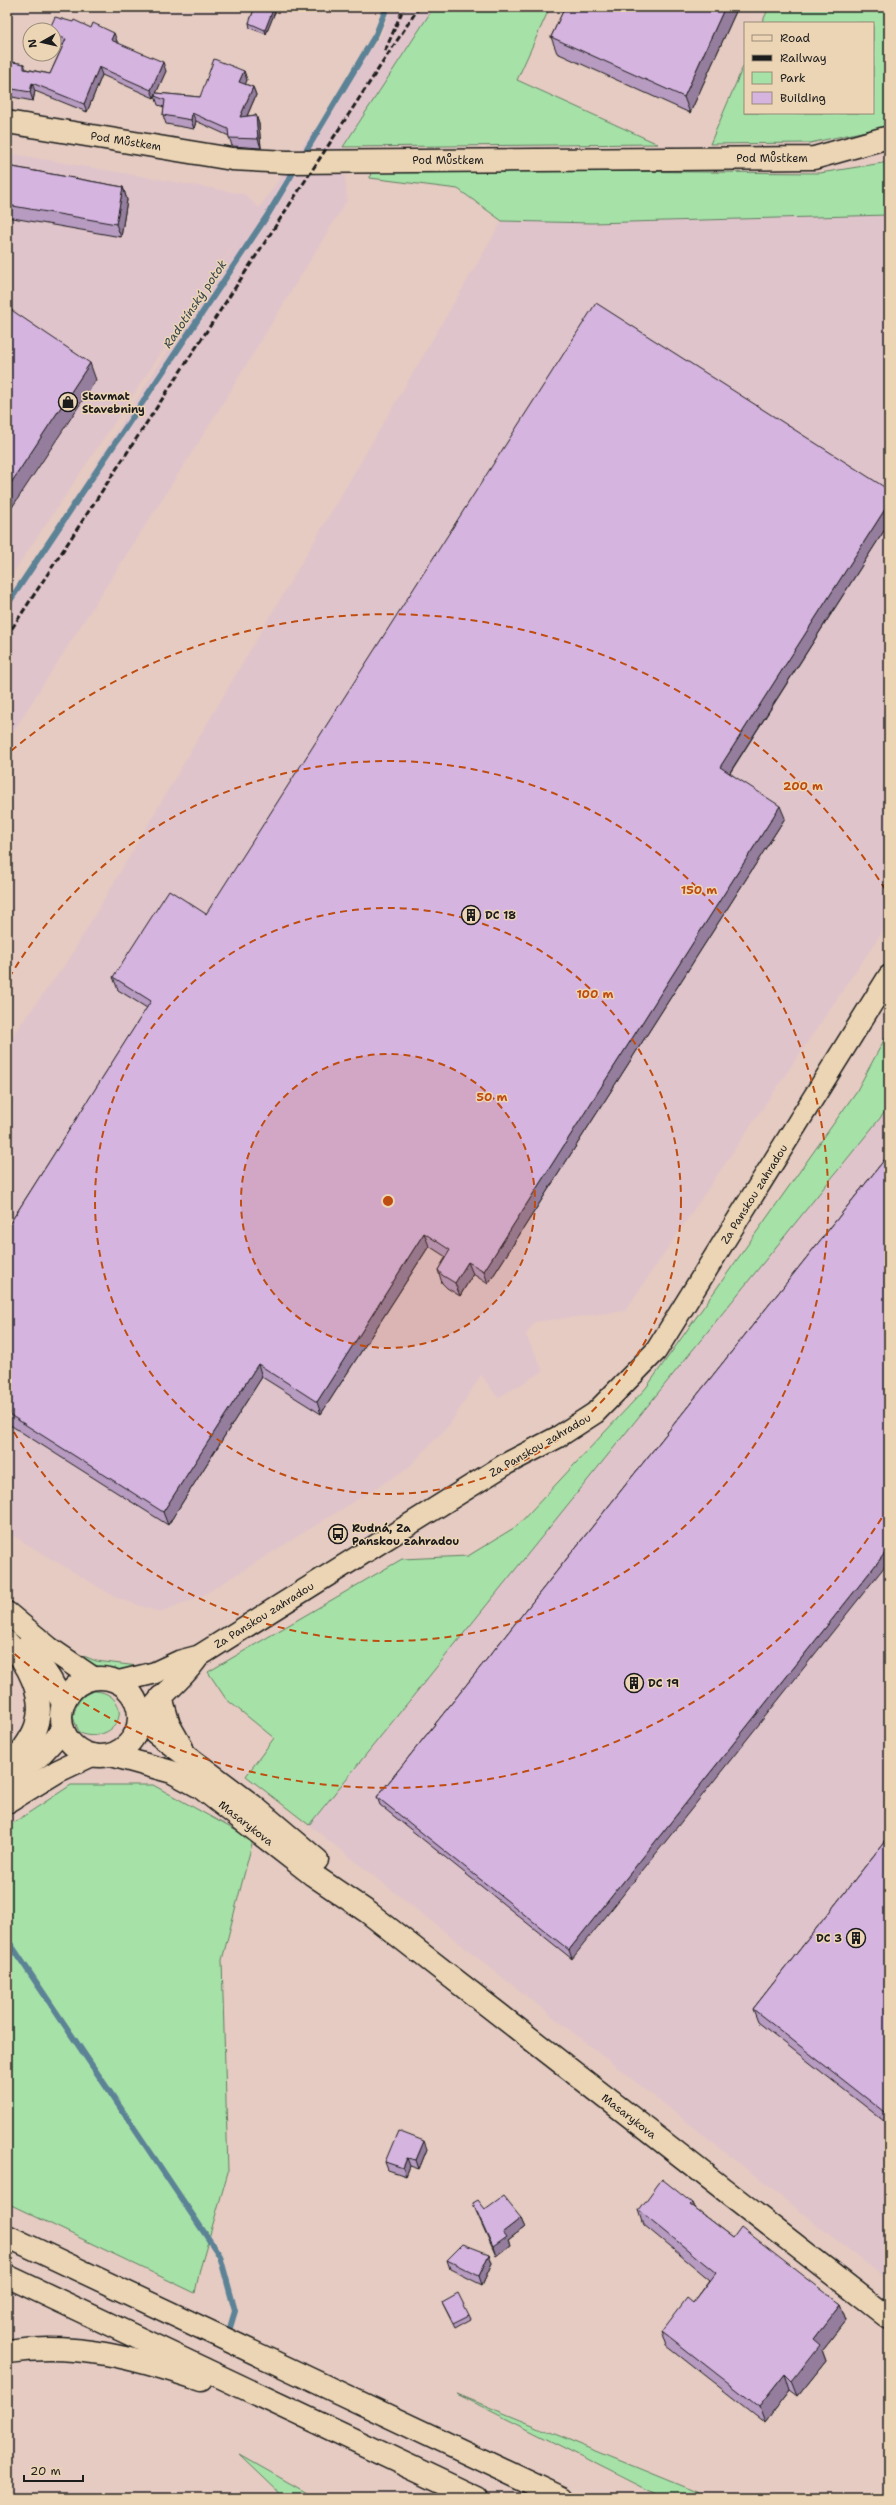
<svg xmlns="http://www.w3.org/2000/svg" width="896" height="2505" font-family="'Shantell Sans',sans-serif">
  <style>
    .built { fill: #e0c4cb }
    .green { fill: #a6e1a7; stroke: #617e62 }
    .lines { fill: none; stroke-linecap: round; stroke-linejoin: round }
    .stream { stroke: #5c8296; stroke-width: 6 }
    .street-casing { stroke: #1c1c1c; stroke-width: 24 }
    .secondary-casing { stroke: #1c1c1c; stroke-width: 25 }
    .highway-casing { stroke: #1c1c1c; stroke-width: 25 }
    .street { stroke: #ecd5b5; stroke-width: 21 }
    .secondary { stroke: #ecd5b5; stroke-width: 22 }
    .highway { stroke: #ecd5b5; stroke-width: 22 }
    .rail { stroke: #1c1c1c; stroke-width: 3; stroke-dasharray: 6 3; stroke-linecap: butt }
    .wall { fill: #b79bc1; stroke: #1c1c1c }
    .shaded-wall { fill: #957e9d; stroke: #1c1c1c }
    .building { fill: #d5b4e0; stroke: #1c1c1c }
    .ring { fill: none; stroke: #bf4d0f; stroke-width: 2; stroke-dasharray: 7 5 }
    .labels { text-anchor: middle; stroke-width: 3; stroke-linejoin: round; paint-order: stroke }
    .street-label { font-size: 11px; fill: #1c1c1c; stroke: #ecd5b5 }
    .poi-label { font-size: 11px; font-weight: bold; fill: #1c1c1c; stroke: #ecd5b5; text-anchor: start }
    .water-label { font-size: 12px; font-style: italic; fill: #37464f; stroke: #ecd5b5 }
    .centre { fill: #bf4d0f; stroke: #ecd5b5; stroke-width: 2 }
    .ring-label { font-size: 12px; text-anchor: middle; font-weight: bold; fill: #bf4d0f; stroke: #ecd5b5; stroke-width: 3; stroke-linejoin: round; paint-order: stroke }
  </style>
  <rect width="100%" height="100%" fill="#e5cbc2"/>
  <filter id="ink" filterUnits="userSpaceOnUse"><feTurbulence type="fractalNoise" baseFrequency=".025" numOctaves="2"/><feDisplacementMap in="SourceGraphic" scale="8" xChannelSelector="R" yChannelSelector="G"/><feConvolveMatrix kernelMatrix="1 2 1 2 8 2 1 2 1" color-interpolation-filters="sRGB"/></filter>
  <g filter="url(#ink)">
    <g class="built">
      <polygon points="391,7 434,7 343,147 347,200 207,429 7,741 7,605 238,239 7,582 7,153 244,194 259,208 382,34"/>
      <polygon points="889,215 889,922 625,1311 534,1322 526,1335 543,1371 498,1398 481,1375 450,1424 408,1468 200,1597 159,1612 117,1598 7,1532 7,1043 69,959 502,221 592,223"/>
      <polygon points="889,1107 889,2281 309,1825"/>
    </g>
    <g class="green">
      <polygon points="434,7 550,7 517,80 658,144 343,147"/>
      <polygon points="769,7 889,7 889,126 810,143 710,144 745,62 745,113 873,113 873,23 762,23"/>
      <polygon points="889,162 889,215 592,223 502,221 458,189 370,178 371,169 820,173"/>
      <polygon points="889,1031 889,1107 309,1825 246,1776 274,1738 226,1699 208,1672 402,1559 468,1556 517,1526 646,1388 856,1092"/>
      <path d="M69,1650l27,11 42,5c-27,9 -47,0 -69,-16z"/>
      <path d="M94,1691c31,1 35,38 3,44 -6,1 -12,1 -18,-3l-6,-15c3,-13 7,-22 21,-26z"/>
      <polygon points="71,1785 153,1785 253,1840 222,1960 228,2172 200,2269 195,2293 7,2203 7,1827"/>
      <polygon points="457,2394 711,2498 664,2498"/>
      <polygon points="240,2455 316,2498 317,2498 285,2498"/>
    </g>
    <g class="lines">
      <g class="stream">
        <polyline points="303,156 376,34 387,7"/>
        <polyline points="7,605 267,216 297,166"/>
        <polyline points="7,1939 220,2256 235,2311 229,2331"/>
      </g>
      <defs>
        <g id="street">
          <polyline points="117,1682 154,1673 180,1661 199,1656 506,1464 558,1437 595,1413 656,1351 889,976"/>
          <path d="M139,1718l5,1c15,-24 40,-39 55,-63"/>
        </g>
        <g id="secondary">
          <polyline points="7,122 232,159 287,162 814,158 889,137"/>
          <polyline points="7,1613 49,1648 93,1678"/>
          <path d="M7,1642c21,20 39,55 29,84 -5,16 -19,31 -29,44"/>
          <polyline points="28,1646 50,1679 63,1703"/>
          <circle cx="100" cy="1717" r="39"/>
          <polyline points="161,1697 169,1725 182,1748"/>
          <polyline points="144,1719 156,1733 252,1805 317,1860"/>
          <polyline points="111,1755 172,1772 200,1787 313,1875 369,1913 889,2318"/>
          <polyline points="7,1781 39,1756 63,1730"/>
          <polyline points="7,1802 58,1771 92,1755"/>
        </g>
        <g id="highway">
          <polyline points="7,2236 562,2498"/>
          <polyline points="7,2276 477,2498"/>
          <path d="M7,2352c69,-10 129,6 194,28"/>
        </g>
      </defs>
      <use href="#street" class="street-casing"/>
      <use href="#secondary" class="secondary-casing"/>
      <use href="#highway" class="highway-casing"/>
      <use href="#street" class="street"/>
      <use href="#secondary" class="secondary"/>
      <use href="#highway" class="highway"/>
      <g class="rail">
        <polyline points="385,51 404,7"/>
        <polyline points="7,636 419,7"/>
      </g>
    </g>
    <g class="wall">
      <polygon points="255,7 277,7 266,34 250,28 249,23"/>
      <polygon points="565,7 738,7 690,113 557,53 551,37"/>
      <polygon points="54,30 117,41 117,43 166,71 156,93 200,97 244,71 247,80 245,84 253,87 256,95 247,116 256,115 259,124 261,148 232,146 229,136 196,121 194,129 166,124 163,115 164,107 158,105 155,96 154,98 102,75 87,112 35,91 33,101 7,96 7,61 24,64 26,69 50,74 63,45 54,43"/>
      <polygon points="7,166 123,187 127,200 121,237 7,217"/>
      <polygon points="889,490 889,523 730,773 785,818 488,1284 473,1274 460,1296 447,1288 442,1283 438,1270 446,1257 429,1246 321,1414 262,1377 168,1525 7,1423 7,1228 147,1008 118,990 113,977 206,914"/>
      <polygon points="889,1154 572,1959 380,1805 377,1797"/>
      <polygon points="889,1836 889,2125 758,2022 753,2009"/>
      <polygon points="427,2149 419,2169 410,2166 406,2176 388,2170 385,2162"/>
      <polygon points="473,2203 485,2209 521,2218 525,2227 508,2240 510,2245 496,2256 476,2211"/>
      <polygon points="692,2203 694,2208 733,2238 840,2304 846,2320 822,2350 826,2361 798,2396 790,2390 765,2423 667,2346 662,2331 693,2303 710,2280 644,2225 639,2210"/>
      <polygon points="489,2254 492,2263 482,2285 450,2269 447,2260"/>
      <polygon points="442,2302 469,2315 471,2319 455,2328"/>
    </g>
    <g class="shaded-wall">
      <polygon points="274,7 277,7 266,34 265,30"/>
      <polygon points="725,7 738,7 690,113 684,97"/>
      <polygon points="114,33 117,41 114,49 111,40"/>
      <polygon points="163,62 166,71 154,98 151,90"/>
      <polygon points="99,67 102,75 87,112 84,104"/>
      <polygon points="244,71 247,80 243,91 239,82"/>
      <polygon points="32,83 35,91 33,101 30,92"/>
      <polygon points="253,87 256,95 243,125 240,117"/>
      <polygon points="192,113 196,121 194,129 191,120"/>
      <polygon points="256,115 259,124 261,148 258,139"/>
      <polygon points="123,187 127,200 121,237 116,224"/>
      <polygon points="90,363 96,380 7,515 7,489"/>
      <polygon points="889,503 889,523 725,780 720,767"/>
      <polygon points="780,806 785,818 488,1284 484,1271"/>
      <polygon points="424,1233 429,1246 321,1414 317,1402"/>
      <polygon points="468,1262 473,1274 460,1296 455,1283"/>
      <polygon points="258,1364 262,1377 168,1525 163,1512"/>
      <polygon points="889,1548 889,1561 572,1959 569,1950"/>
      <polygon points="424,2141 427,2149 419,2169 416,2160"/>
      <polygon points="407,2158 410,2166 406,2176 403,2168"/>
      <polygon points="692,2203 698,2218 690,2205"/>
      <polygon points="521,2218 525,2227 508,2240 510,2245 496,2256 493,2247 503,2232"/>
      <polygon points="489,2254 492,2263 482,2285 479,2276"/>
      <polygon points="840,2304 846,2320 822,2350 826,2361 798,2396 792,2381 813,2339"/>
      <polygon points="785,2374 790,2390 765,2423 759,2407"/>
    </g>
    <g class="building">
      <polygon points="255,7 274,7 265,30 249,23"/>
      <polygon points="565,7 725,7 684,97 551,37"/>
      <polygon points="55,17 73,22 74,20 91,28 93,23 114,33 111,40 163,62 151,90 99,67 84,104 32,83 30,92 7,88 7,61 24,64 24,69 50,74 66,39 54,35 54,30 49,30"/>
      <polygon points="214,59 244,71 239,82 253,87 240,117 256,115 258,139 229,138 228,129 192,113 191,120 163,115 165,100 155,96 156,93 200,97"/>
      <polygon points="7,166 123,187 116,224 7,205"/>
      <polygon points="596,303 889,490 889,503 720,767 780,806 484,1271 468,1262 455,1283 442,1275 438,1270 450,1250 424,1233 317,1402 258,1364 163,1512 7,1413 7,1228 151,1001 113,977 169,890 206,914"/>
      <polygon points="7,307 90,363 7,489"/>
      <polygon points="889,1154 889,1548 569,1950 377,1797"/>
      <polygon points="889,1836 889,2116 753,2009"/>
      <polygon points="398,2131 424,2141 416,2160 407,2158 403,2168 385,2162"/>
      <polygon points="662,2179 692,2203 690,2205 733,2238 741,2227 840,2304 813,2339 820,2345 792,2381 785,2374 759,2407 662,2331 687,2298 693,2303 716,2273 639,2210"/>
      <polygon points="503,2196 521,2218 503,2232 507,2237 493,2247 473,2203 478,2200 485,2209"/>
      <polygon points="463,2244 489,2254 479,2276 447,2260"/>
      <polygon points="458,2293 469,2315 453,2323 442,2302"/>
    </g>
  </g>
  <circle cx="388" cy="1201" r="147" fill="#bf4d0f" fill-opacity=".12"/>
  <g class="ring">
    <circle cx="388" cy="1201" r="147"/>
    <circle cx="388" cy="1201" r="293"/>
    <path d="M9 978A440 440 0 1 1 9 1424"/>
    <path d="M888 1508A587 587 0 0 1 11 1651M11 751A587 587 0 0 1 888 894"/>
  </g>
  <defs>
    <symbol id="shop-ring" viewBox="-11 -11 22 22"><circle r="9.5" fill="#ecd5b5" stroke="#1c1c1c" stroke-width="1.5"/><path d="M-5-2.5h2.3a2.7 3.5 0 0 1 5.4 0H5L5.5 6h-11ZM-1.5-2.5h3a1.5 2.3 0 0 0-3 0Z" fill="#1c1c1c"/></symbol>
    <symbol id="building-ring" viewBox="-11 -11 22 22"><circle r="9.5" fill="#ecd5b5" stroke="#1c1c1c" stroke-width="1.5"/><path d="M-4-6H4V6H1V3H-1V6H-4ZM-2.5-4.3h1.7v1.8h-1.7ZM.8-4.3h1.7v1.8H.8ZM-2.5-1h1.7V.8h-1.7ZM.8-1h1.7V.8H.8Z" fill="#1c1c1c"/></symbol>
    <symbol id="bus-ring" viewBox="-11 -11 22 22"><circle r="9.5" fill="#ecd5b5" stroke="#1c1c1c" stroke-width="1.5"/><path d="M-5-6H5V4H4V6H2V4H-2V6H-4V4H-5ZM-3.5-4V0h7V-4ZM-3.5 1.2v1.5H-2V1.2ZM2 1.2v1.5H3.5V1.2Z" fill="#1c1c1c"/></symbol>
  </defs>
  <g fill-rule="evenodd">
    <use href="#shop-ring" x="57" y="391" width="22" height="22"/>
    <use href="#building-ring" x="460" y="904" width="22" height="22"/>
    <use href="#bus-ring" x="327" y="1523" width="22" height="22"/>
    <use href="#building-ring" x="623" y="1672" width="22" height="22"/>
    <use href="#building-ring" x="845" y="1927" width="22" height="22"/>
  </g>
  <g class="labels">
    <g class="street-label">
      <text transform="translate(126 141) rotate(9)" y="4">Pod Můstkem</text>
      <text x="772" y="162">Pod Můstkem</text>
      <text x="448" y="164">Pod Můstkem</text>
      <text transform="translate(754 1194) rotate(-58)" y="4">Za Panskou zahradou</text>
      <text transform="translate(540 1445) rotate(-30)" y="4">Za Panskou zahradou</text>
      <text transform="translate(264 1615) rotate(-32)" y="4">Za Panskou zahradou</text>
      <text transform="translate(246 1823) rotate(38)" y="4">Masarykova</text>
      <text transform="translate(629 2116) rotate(38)" y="4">Masarykova</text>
    </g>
    <g class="poi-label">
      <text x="82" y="400">Stavmat<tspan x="82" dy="13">Stavebniny</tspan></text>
      <text x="485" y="919">DC 18</text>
      <text x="352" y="1532">Rudná, Za<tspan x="352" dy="13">Panskou zahradou</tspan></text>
      <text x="648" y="1687">DC 19</text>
      <text x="842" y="1942" text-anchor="end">DC 3</text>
    </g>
    <g class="water-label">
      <text transform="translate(195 304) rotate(-56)" y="4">Radotínský potok</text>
    </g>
  </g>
  <circle cx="388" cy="1201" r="6" class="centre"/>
  <g class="ring-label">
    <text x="803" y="790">200 m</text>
    <text x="699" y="894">150 m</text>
    <text x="595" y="998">100 m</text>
    <text x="492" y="1101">50 m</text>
  </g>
  <rect width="896" height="2505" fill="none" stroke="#ecd5b5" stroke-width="24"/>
  <rect x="12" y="12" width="872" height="2481" fill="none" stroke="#1c1c1c" stroke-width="1.5" filter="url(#ink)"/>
  <rect x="744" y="22" width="130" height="92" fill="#ecd5b5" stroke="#998b78"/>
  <rect x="752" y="35" width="20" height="6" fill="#ecd5b5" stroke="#998b78"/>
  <text x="780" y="42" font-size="12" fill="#1c1c1c">Road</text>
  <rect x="752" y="55" width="20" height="6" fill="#1c1c1c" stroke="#998b78"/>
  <text x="780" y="62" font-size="12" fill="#1c1c1c">Railway</text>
  <rect x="752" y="72" width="20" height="12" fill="#a6e1a7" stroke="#998b78"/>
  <text x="780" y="82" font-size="12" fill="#1c1c1c">Park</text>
  <rect x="752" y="92" width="20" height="12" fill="#d5b4e0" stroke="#998b78"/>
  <text x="780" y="102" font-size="12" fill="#1c1c1c">Building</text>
  <g transform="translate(42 42) rotate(262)"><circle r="19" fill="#ecd5b5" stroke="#998b78"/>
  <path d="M0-3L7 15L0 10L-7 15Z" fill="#1c1c1c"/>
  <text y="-6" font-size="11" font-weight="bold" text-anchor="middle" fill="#1c1c1c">N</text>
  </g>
  <path d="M24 2475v6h59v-6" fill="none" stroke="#1c1c1c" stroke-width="2"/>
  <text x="30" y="2475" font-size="12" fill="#1c1c1c" stroke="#ecd5b5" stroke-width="3" paint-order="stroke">20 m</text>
</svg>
